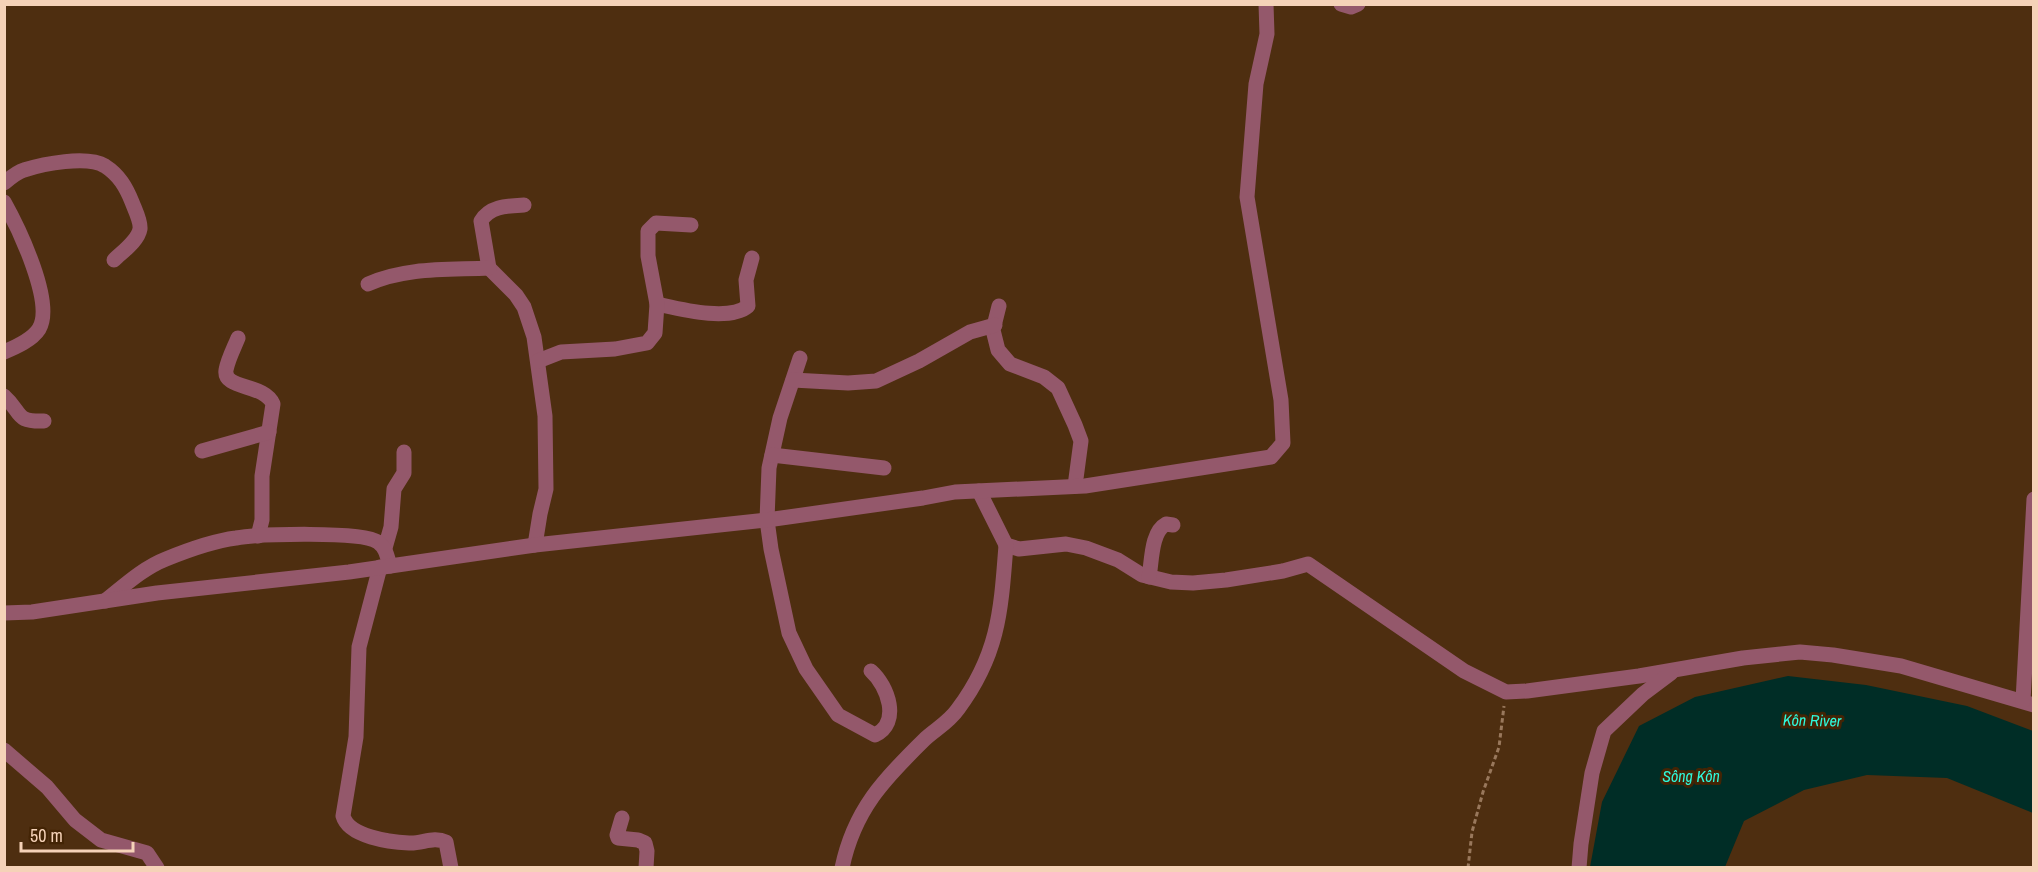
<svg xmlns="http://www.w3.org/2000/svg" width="2038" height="872" font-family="'Archivo Narrow',sans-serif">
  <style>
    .water { fill: #002d26 }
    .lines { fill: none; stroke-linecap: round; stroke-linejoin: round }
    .path { stroke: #99785c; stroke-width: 3; stroke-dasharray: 4.5 3; stroke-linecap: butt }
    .minor { stroke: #94586b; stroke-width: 15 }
    .labels { text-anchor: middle; stroke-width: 6; stroke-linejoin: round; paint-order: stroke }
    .water-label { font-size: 16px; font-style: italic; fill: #2efadd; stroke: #432405 }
  </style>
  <rect width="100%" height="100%" fill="#4e2e10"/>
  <polygon class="water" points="1788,676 1866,685 1967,706 2033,731 2033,813 1947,778 1867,775 1804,790 1744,821 1725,867 1590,867 1602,802 1639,726 1695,697"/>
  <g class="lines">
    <polyline class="path" points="1468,868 1472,832 1483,792 1499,747 1504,706"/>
    <g class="minor">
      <polyline points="1341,4 1351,7 1358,4"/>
      <path d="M4,183c6,-5 13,-11 20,-13 19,-6 63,-15 81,-4 14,9 21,21 27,36 3,8 9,19 8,27 -2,12 -18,23 -26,31"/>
      <path d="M4,202c14,25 51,101 35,127 -7,11 -23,18 -35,23"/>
      <path d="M524,205c-17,1 -34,1 -43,16l8,47 27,27 8,12 10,30 11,79 1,73 -6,25 -5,31"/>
      <path d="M368,284c38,-17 80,-14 121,-16"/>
      <path d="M657,304c23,5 72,18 91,2l-2,-26 6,-22"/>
      <polyline points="999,306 993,330 998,350 1010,364 1044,377 1058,388 1075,425 1081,441 1075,486"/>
      <path d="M238,338c-4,10 -10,21 -12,32 -3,20 38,13 47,34l-11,72v44l-4,16"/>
      <path d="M800,358l-20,60 -11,50 -2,52 4,29 18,84 17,36 32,46 37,20c26,-12 13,-49 -4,-64"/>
      <polyline points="538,361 561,352 615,349 647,343 655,333 657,304 648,256 648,231 656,223 691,225"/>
      <polyline points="793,380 848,383 876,381 919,361 970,332 995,325"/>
      <path d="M4,396c19,17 10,26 40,25"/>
      <polyline points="202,451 269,432"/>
      <polyline points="772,455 884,468"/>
      <polyline points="979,491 1006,545 1019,549 1066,544 1086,548 1118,560 1142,575 1171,582 1193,583 1226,580 1283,571 1308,564 1464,671 1506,692 1527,691 1639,676 1743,658 1800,652 1833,655 1901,666 2034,705"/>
      <polyline points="385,548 391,527 394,489 404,473 404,452"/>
      <path d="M380,567l-21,80 -3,90 -13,79c6,21 47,26 66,27 13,1 24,-7 37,-1l5,26"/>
      <path d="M1149,577c3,-16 2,-45 17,-53l7,1"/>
      <path d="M105,601c19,-15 38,-33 61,-42 22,-9 46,-18 70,-21 23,-4 126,-7 142,4 8,6 9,14 12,24"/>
      <polyline points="4,613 32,612 157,593 349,572 535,545 767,520 923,498 955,492 1085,486 1271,457 1283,443 1281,400 1247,197 1256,84 1267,34 1266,4"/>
      <polyline points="2023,701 2034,499"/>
      <polyline points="4,750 47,787 75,820 101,840 147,853 157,868"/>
      <polyline points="622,818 617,835 618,838 638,840 645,843 647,851 646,868"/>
      <path d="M842,868c12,-58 42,-89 83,-129 11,-10 24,-17 33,-30 41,-55 43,-99 48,-164"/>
      <polyline points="1579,868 1581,844 1592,773 1604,731 1643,694 1671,673"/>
    </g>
  </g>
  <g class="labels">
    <g class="water-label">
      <text transform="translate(1812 720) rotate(1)" y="6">Kôn River</text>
      <text x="1691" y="782">Sông Kôn</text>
    </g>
  </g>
  <rect width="2038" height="872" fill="none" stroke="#f5d2b8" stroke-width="12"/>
  <path d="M21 842v9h112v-9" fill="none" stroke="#f5d2b8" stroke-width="3"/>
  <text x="30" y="842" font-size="18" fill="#f5d2b8" stroke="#432405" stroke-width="4.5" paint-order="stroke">50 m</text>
</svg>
